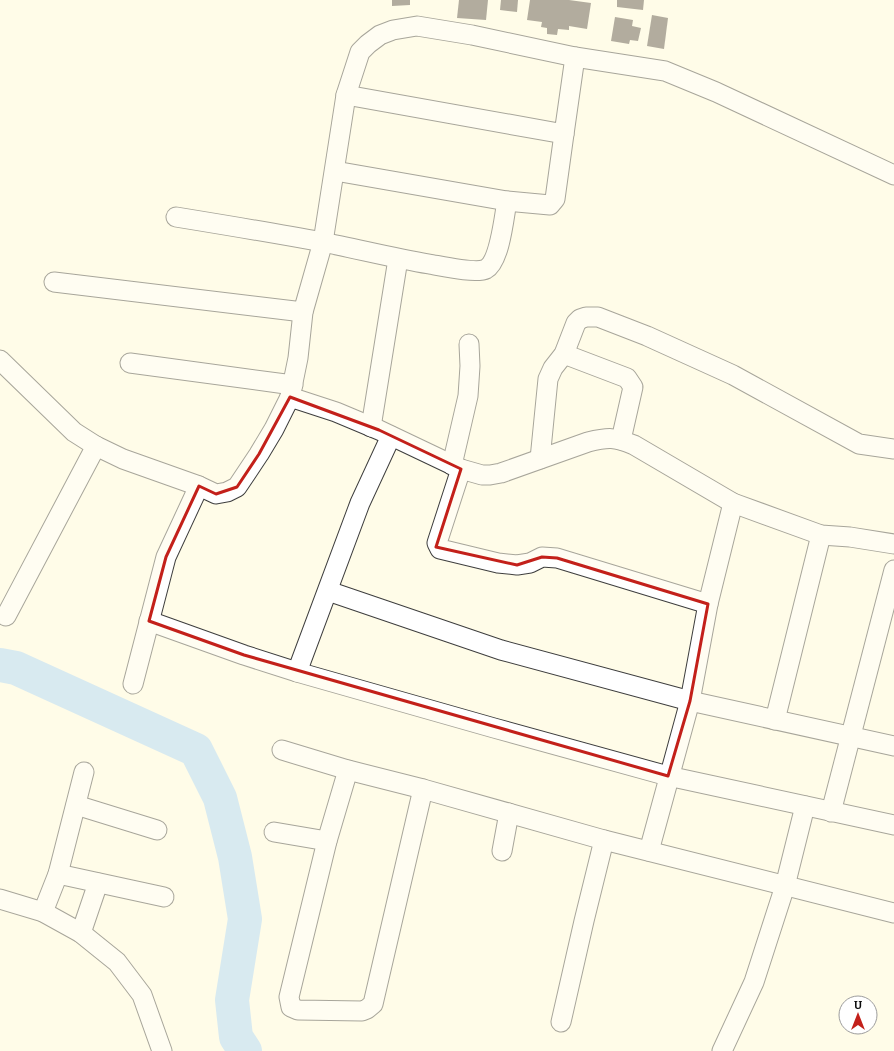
<svg xmlns="http://www.w3.org/2000/svg" width="894" height="1051" font-family="Bitter,serif">
  <style>
    .lines { fill: none; stroke-linecap: round; stroke-linejoin: round }
    .river { stroke: #a9d5fb; stroke-width: 34 }
    .building { fill: #544d46 }
    .street-casing { stroke: #3e3e3e; stroke-width: 21 }
    .street { stroke: #fff; stroke-width: 19 }
    .marked { fill: none; stroke: #c3201a; stroke-width: 3; stroke-linejoin: round }
  </style>
  <rect width="100%" height="100%" fill="#fffce8"/>
  <g class="lines">
    <polyline class="river" points="0,665 16,668 196,750 220,798 235,857 245,919 232,1000 236,1037 245,1051"/>
  </g>
  <g class="building">
    <polygon points="392,0 410,0 410,5 392,6"/>
    <polygon points="459,0 488,0 486,20 457,18"/>
    <polygon points="501,0 518,0 517,12 500,10"/>
    <polygon points="530,0 569,0 591,3 587,29 569,26 569,30 558,29 557,35 547,34 547,28 541,27 542,22 527,20"/>
    <polygon points="617,0 644,0 643,10 617,7"/>
    <polygon points="652,15 668,18 664,49 647,46"/>
    <polygon points="615,17 633,20 632,26 641,28 638,41 630,40 629,44 611,41"/>
  </g>
  <g class="lines">
    <defs>
      <g id="street">
        <polyline points="346,95 564,134 575,57"/>
        <polyline points="335,171 507,201 550,205 555,199 564,134"/>
        <path d="M176,217c49,8 98,16 146,25 36,7 71,16 107,22 12,2 47,10 57,5 14,-8 18,-52 21,-68"/>
        <polyline points="54,282 303,312"/>
        <polyline points="564,354 627,378 633,387 621,440"/>
        <path d="M0,360l74,72 22,14 27,13 76,27 17,8 11,-2 10,-5 22,-33 15,-25 16,-32 46,15 43,18 82,39 21,6h8l11,-2 87,-31c21,-5 26,-5 46,3l99,58 88,32 29,2 44,7"/>
        <polyline points="130,363 293,385"/>
        <polyline points="290,397 298,358 303,312 323,242 346,95 360,52 368,44 380,35 393,30 417,26 472,35 575,57 665,71 716,92 894,175"/>
        <polyline points="371,427 398,259"/>
        <polyline points="540,459 548,379 553,368 564,354 576,323 580,319 586,317 598,317 647,336 733,375 859,444 894,449"/>
        <polyline points="452,465 468,396 470,366 469,344"/>
        <polyline points="461,469 437,543 440,549 498,563 517,565 530,563 542,557 557,558 708,604"/>
        <polyline points="328,591 501,650 690,701 894,746"/>
        <polyline points="6,616 96,446"/>
        <polyline points="149,621 244,655 297,672 494,728 668,776 894,825"/>
        <polyline points="297,672 360,503 391,436"/>
        <polyline points="133,684 166,557 199,486"/>
        <polyline points="775,720 821,535"/>
        <polyline points="282,750 348,770 423,789 604,840 894,913"/>
        <polyline points="348,770 327,841 289,997 291,1007 298,1010 362,1011 367,1009 373,1004 423,789"/>
        <polyline points="76,805 157,830"/>
        <polyline points="831,812 894,570"/>
        <polyline points="274,832 327,841"/>
        <polyline points="502,851 509,813"/>
        <polyline points="649,851 690,701 708,604 733,503"/>
        <polyline points="58,874 164,897"/>
        <polyline points="0,899 43,912 81,933 117,962 142,995 162,1051"/>
        <polyline points="43,912 58,874 84,772"/>
        <polyline points="81,933 98,883"/>
        <polyline points="561,1022 584,921 604,840"/>
        <polyline points="722,1051 754,982 785,886 805,806"/>
      </g>
    </defs>
    <use href="#street" class="street-casing"/>
    <use href="#street" class="street"/>
  </g>
  <path d="M0 0H894V1051H0ZM290,397l89,33 82,39 -25,78 81,18 25,-8 15,1 151,46 -18,97 -22,75 -424,-121 -95,-34 17,-64 33,-71 17,8 21,-7 22,-33z" fill="#fffce8" fill-opacity=".55" fill-rule="evenodd"/>
  <path class="marked" d="M290,397l89,33 82,39 -25,78 81,18 25,-8 15,1 151,46 -18,97 -22,75 -424,-121 -95,-34 17,-64 33,-71 17,8 21,-7 22,-33z"/>
  <g transform="translate(858 1015)"><circle r="19" fill="#ffffff" stroke="#9d9d9d"/>
  <path d="M0-3L7 15L0 10L-7 15Z" fill="#c3201a"/>
  <text y="-6" font-size="11" font-weight="bold" text-anchor="middle" fill="#0b0b0b">U</text>
  </g>
</svg>
